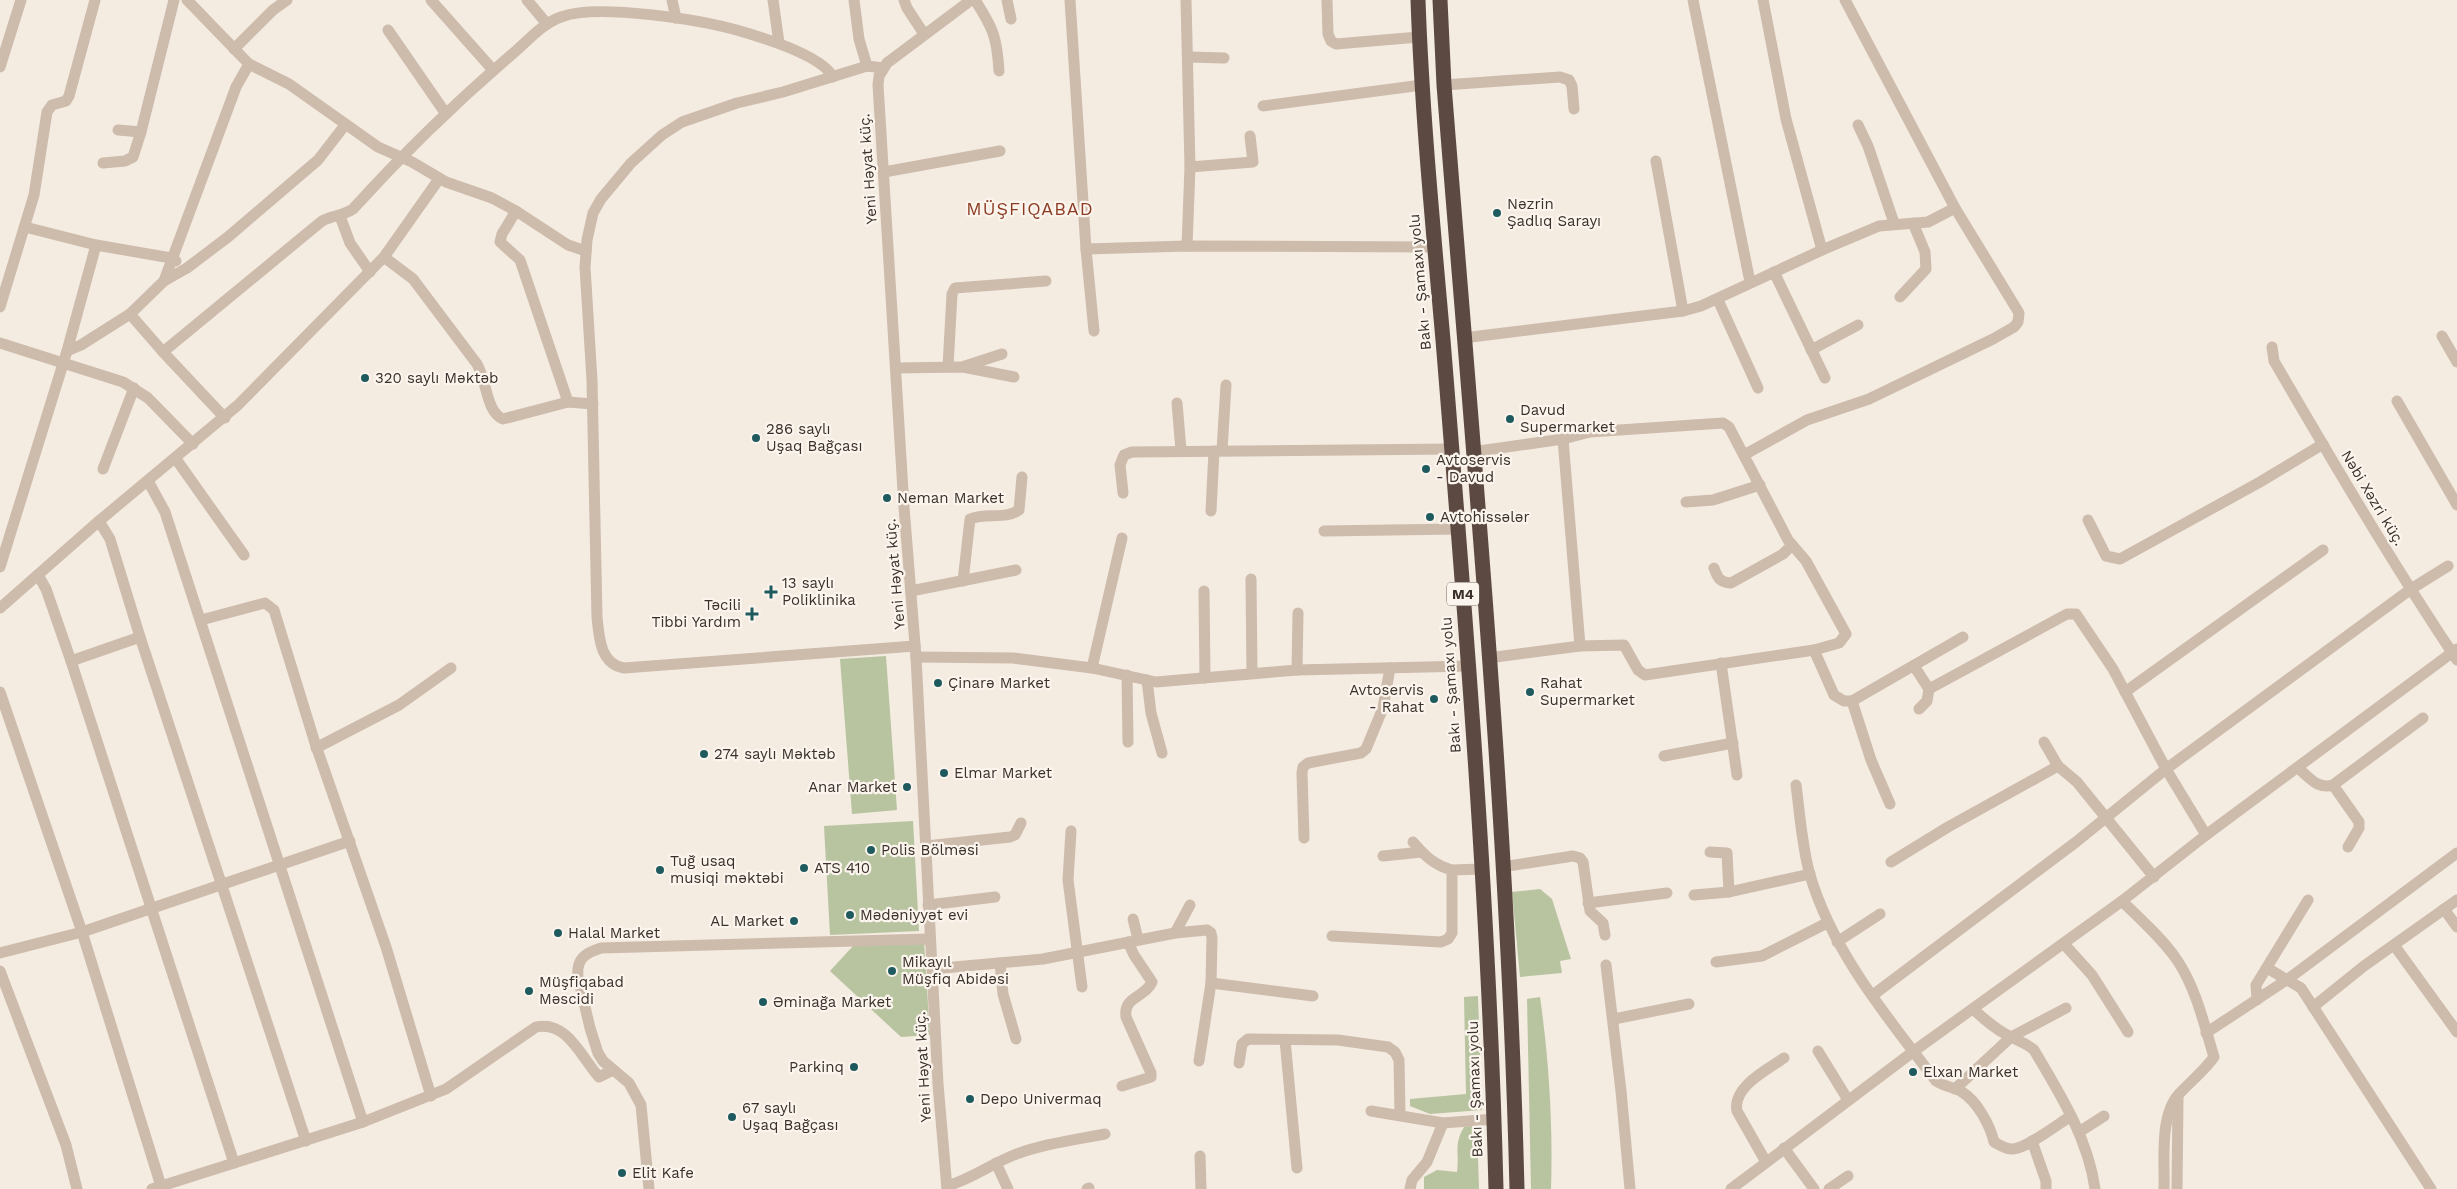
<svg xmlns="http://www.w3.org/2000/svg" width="2457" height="1189" font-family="'Work Sans',sans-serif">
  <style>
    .green { fill: #b8c4a0 }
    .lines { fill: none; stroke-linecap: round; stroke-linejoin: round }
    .minor { stroke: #cdbbac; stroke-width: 11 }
    .highway { stroke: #5c4a42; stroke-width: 15 }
    .poi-dot { fill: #1f5a5e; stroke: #fbf5ee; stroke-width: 2 }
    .labels { text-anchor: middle; stroke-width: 4.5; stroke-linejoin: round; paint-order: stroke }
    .shield { fill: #fbf5ee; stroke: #756b66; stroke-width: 1 }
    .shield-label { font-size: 14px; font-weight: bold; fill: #3b302b }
    .street-label { font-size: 15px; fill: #3b302b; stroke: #fbf5ee }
    .poi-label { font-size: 15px; fill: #3b302b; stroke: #fbf5ee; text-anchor: start }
    .quarter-label { font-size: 18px; letter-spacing: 1px; fill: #8c3b22; stroke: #fbf5ee }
  </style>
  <rect width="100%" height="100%" fill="#f4ebe1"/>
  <g class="green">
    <polygon points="886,656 897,810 852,814 840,659"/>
    <polygon points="913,821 919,931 830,935 824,826"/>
    <polygon points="1540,889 1552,899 1571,959 1560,961 1562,973 1520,977 1512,892"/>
    <polygon points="924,942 930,1035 901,1037 830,971 853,946"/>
    <polygon points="1478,996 1482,1110 1430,1114 1410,1106 1410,1099 1466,1094 1464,997"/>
    <path d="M1540,997c9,63 13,128 11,192h-20l-4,-190z"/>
    <path d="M1477,1125l2,64h-55v-12l13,-7 20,2c3,-20 -4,-26 7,-45z"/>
  </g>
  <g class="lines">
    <g class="minor">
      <polyline points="187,0 249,64 289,84 378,147 412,162 446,182 492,198 516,211 568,245 586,251"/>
      <polyline points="431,0 493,70"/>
      <polyline points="527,0 547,24"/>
      <polyline points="672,0 676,18"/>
      <polyline points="773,0 779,43"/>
      <polyline points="854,0 859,39 867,66"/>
      <polyline points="904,0 907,8 924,34"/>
      <path d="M975,0c18,28 22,37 24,71"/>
      <polyline points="1007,0 1011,19"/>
      <polyline points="1070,0 1086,249 1094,331"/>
      <polyline points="1186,0 1190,167 1187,246"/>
      <polyline points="1693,0 1750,282"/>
      <polyline points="1763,0 1786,119 1822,250"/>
      <polyline points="1327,1 1328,34 1331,41 1336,44 1419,37"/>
      <polyline points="388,30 446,114"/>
      <polyline points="234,49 273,10 287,0"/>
      <polyline points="1188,57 1224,58"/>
      <polyline points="0,67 21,0"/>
      <path d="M883,68l-16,-2 -84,26 -46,11 -55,19 -20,13 -31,28 -30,36 -8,14 -6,27 -2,27 7,113 5,237c2,20 3,47 27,51l291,-22"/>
      <polyline points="1444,85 1560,77 1569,80 1572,86 1574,109"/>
      <polyline points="1263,106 1422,85"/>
      <polyline points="1858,125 1868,146 1894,223"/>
      <polyline points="118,130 141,132"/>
      <polyline points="1656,161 1683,311"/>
      <polyline points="103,163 125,161 133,157 141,132 174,0"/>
      <polyline points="1190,167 1253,162 1250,136"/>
      <polyline points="884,172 1000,151"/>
      <polyline points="516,211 502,234 500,242 520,260 568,402"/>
      <polyline points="340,216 350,243 370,272"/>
      <polyline points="25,227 96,245 171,258 176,261"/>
      <polyline points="1086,249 1187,246 1434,247"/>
      <path d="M384,257l29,22 64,85c10,17 9,48 26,55l65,-17 25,2"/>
      <polyline points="1774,272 1825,378"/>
      <polyline points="164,281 236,87 249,64"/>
      <polyline points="1900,297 1926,269 1925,252 1913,223"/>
      <polyline points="1718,300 1758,388"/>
      <polyline points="0,307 34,195 47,112 52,105 66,101 69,96 95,0"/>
      <polyline points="130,314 163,352 225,418"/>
      <polyline points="2442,336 2457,362"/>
      <polyline points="1463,338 1683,311 1701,306 1822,250 1879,226 1928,222 1955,208"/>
      <polyline points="0,343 123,382 148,398 193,444"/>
      <path d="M2272,347l2,14c59,101 118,202 183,299"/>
      <polyline points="1811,350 1858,325"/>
      <polyline points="67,351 81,345 130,314 164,281 187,268 228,237 318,160 345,125"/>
      <path d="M163,352l159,-131c11,-6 21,-5 31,-12 49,-54 101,-105 157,-153 16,-13 31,-32 51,-39 36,-14 141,3 179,14 24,7 82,25 93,46"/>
      <polyline points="965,366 1002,354"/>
      <polyline points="948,367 952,294 955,288 1046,281"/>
      <polyline points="896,368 963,367 1014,377"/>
      <polyline points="2397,401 2457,505"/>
      <polyline points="1177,403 1181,450"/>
      <polyline points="1563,439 1580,646"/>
      <polyline points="1222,450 1226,385"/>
      <polyline points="1472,452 1563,439 1590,432 1723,423 1729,427 1788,540 1806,561 1846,634 1839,643 1814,650 1645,675 1638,670 1624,645 1580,646 1488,658"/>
      <polyline points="1744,455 1807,420 1869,399 1993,339 2014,327 2018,322 2019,313 1955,208 1845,0"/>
      <polyline points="176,459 244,555"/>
      <polyline points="103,469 134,388"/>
      <polyline points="148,481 165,512 363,1122"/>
      <polyline points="1123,493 1120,465 1124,455 1132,452 1451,449"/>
      <polyline points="1686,502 1713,500 1760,485"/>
      <polyline points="1211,511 1214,451"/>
      <polyline points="2088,520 2106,556 2120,559 2260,482 2323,444"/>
      <polyline points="99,521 110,539 140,637 306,1141"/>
      <polyline points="1324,531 1458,529"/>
      <polyline points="0,567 67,351 96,245"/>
      <path d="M1714,568c4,10 5,14 17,15l52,-29 9,-9"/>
      <polyline points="38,575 46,589 71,661 234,1163"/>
      <polyline points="1251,579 1252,673"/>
      <path d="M963,581l7,-62c16,-7 35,1 49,-9l3,-33"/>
      <polyline points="911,591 1016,570"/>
      <polyline points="1204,591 1205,678"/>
      <polyline points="0,608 99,521 238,405 384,257 439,179"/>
      <polyline points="201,620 265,603 274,610 315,743 386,947 431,1096"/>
      <polyline points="1814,650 1834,695 1844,701 1852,701 1963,637"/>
      <polyline points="916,657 1013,658 1092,668 1156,682 1297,670 1468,666"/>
      <polyline points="71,661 140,637"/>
      <polyline points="1721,663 1737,775"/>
      <polyline points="1914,666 1929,689 2067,614 2076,614 2113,669 2166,769 2206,835"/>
      <polyline points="1092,668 1122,538"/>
      <polyline points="1297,670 1298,613"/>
      <polyline points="1127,675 1128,742"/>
      <polyline points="1147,680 1151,713 1162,753"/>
      <polyline points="0,692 82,932 161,1186"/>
      <polyline points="2125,692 2323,550"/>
      <polyline points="1852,701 1871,760 1890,804"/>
      <polyline points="1919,709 1927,701 1929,689"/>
      <polyline points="2044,742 2058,766 2077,782 2154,877"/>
      <polyline points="316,748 399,705 451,668"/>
      <polyline points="1664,756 1733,743"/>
      <path d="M2298,768c11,9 20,22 35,17l90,-67"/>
      <path d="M1796,785c4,30 6,62 14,90 23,78 78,143 126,206 9,6 18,6 26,11 15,9 28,33 32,50 6,3 11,7 18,7 14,0 46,-25 59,-33"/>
      <polyline points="2333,785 2359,822 2359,828 2348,847"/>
      <polyline points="1071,831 1068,880 1082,987"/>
      <polyline points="1304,838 1302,773 1303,767 1308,763 1361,753 1366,749 1383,708 1390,668"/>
      <path d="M1413,842c12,14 21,23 39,28"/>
      <polyline points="926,846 1010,837 1015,835 1021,823"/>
      <polyline points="1710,852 1727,853 1729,892"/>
      <polyline points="1383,856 1422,852"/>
      <polyline points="1891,862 1948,827 2058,766"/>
      <polyline points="1502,867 1573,856 1580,858 1583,862 1590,911 1603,923 1605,935"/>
      <polyline points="1694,895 1729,892 1810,874"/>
      <path d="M2122,901c19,19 40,37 55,59 19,28 27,64 37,97 -10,14 -23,24 -35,37 -20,22 -14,67 -15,95"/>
      <polyline points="1588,903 1667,893"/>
      <polyline points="928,905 995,897"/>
      <polyline points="2444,909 2457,927"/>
      <polyline points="1133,919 1138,939"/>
      <polyline points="1175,933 1207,930 1211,933 1212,938 1211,983 1199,1061"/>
      <polyline points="1332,936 1441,942 1448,939 1452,933 1452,870 1482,869"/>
      <polyline points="1837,942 1880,914"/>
      <polyline points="2064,944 2092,975 2128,1032"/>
      <polyline points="2394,945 2457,1032"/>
      <polyline points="0,953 82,932 350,841"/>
      <polyline points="1716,962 1762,956 1827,923"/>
      <polyline points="1000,963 1003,994 1016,1039"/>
      <polyline points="1606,965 1621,1091 1630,1189"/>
      <polyline points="2267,968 2301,988 2431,1189"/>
      <polyline points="932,969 1043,959 1175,933 1190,905"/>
      <polyline points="0,971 66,1145 77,1189"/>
      <polyline points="1211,983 1313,996"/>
      <polyline points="1873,995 2076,842 2166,769 2411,589 2448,566"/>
      <polyline points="2257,1000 2256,985 2308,900"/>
      <polyline points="2313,1007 2364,966 2457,900"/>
      <path d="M1973,1009c11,10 22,20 36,27 9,5 17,7 25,14 26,44 54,88 61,139"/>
      <polyline points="1614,1019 1689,1004"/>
      <polyline points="2206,1033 2288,979 2457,853"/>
      <polyline points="1285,1040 1297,1168"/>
      <polyline points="1818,1051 1848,1100"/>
      <polyline points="1239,1063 1242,1044 1248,1039 1338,1040 1388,1047 1395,1052 1399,1060 1400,1115"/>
      <path d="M1122,1086l29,-9v-4l-25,-56c-3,-21 19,-19 26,-35l-18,-27 -6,-13"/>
      <polyline points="1955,1089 2011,1037 2066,1008"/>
      <polyline points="1371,1111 1443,1123 1495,1119"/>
      <polyline points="2079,1132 2104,1116"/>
      <polyline points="2032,1141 2046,1181 2046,1189"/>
      <polyline points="1784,1148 1814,1189"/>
      <polyline points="1200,1156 1201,1189"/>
      <path d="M1766,1162l-29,-51c-5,-24 30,-41 47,-53"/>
      <polyline points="996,1163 1008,1189"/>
      <path d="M947,1186c24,-7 44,-22 67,-31 29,-11 60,-15 91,-21"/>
      <path d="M152,1189l211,-67 83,-33 90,-62c31,-7 45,30 63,50l14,-7"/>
      <path d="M649,1189l-8,-84 -12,-22 -26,-22 -5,-8 -8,-25 -12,-51c-2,-18 7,-24 23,-29l329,-9"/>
      <polyline points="947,1189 938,1084 916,657 904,507 878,85 879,76 887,63 971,0"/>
      <polyline points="1087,1189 1089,1188"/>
      <polyline points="1410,1189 1412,1180 1427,1162 1443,1123"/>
      <polyline points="1731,1189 1914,1051 2122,901 2206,835 2457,649"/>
      <polyline points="1829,1189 1848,1176"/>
      <polyline points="2177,1189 2178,1097"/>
    </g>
    <g class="highway">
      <path d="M1418,0c4,114 15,227 25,340 23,283 46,566 53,849"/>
      <path d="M1440,0l4,85c29,367 64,735 73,1104"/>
    </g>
  </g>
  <g class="poi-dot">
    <circle cx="1497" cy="213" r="5"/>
    <circle cx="365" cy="378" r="5"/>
    <circle cx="1510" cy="419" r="5"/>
    <circle cx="756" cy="438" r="5"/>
    <circle cx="1426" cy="469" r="5"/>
    <circle cx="887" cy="498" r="5"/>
    <circle cx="1430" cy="517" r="5"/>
    <path d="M768.5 584.5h5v5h5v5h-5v5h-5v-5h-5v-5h5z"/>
    <path d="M749.5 606.5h5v5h5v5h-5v5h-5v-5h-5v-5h5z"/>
    <circle cx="938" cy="683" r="5"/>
    <circle cx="1530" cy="692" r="5"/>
    <circle cx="1434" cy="699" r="5"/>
    <circle cx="704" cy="754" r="5"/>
    <circle cx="944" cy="773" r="5"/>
    <circle cx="907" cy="787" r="5"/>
    <circle cx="871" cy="850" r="5"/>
    <circle cx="804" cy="868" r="5"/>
    <circle cx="660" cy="870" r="5"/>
    <circle cx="850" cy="915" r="5"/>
    <circle cx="794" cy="921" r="5"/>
    <circle cx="558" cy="933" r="5"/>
    <circle cx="892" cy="971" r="5"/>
    <circle cx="529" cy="991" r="5"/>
    <circle cx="763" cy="1002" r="5"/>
    <circle cx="854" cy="1067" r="5"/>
    <circle cx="1913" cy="1072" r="5"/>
    <circle cx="970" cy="1099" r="5"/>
    <circle cx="732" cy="1117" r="5"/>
    <circle cx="622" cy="1173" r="5"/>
  </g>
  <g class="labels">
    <rect class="shield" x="1447" y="582.5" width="32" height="23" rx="4"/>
    <g class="shield-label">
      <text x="1463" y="599">M4</text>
    </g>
    <g class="street-label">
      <text transform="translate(868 169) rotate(-94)" y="5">Yeni Həyat küç.</text>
      <text transform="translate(1420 282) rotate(-95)" y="5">Bakı - Şamaxı yolu</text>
      <text transform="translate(2373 498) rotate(59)" y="5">Nəbi Xəzri küç.</text>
      <text transform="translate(895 574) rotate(-95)" y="5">Yeni Həyat küç.</text>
      <text transform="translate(1451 685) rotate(-94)" y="5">Bakı - Şamaxı yolu</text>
      <text transform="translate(923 1067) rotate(-93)" y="5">Yeni Həyat küç.</text>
      <text transform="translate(1475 1089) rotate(-92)" y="5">Bakı - Şamaxı yolu</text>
    </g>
    <g class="poi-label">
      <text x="1507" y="209">Nəzrin<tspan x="1507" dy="17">Şadlıq Sarayı</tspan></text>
      <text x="375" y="383">320 saylı Məktəb</text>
      <text x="1520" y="415">Davud<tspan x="1520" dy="17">Supermarket</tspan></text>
      <text x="766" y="434">286 saylı<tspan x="766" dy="17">Uşaq Bağçası</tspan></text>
      <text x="1436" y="465">Avtoservis<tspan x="1436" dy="17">- Davud</tspan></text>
      <text x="897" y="503">Neman Market</text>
      <text x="1440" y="522">Avtohissələr</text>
      <text x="782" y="588">13 saylı<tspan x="782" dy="17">Poliklinika</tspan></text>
      <text x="741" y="610" text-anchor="end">Təcili<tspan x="741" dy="17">Tibbi Yardım</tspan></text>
      <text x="948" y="688">Çinarə Market</text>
      <text x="1540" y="688">Rahat<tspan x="1540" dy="17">Supermarket</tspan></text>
      <text x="1424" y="695" text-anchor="end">Avtoservis<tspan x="1424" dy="17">- Rahat</tspan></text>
      <text x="714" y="759">274 saylı Məktəb</text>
      <text x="954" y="778">Elmar Market</text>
      <text x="897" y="792" text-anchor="end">Anar Market</text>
      <text x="881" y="855">Polis Bölməsi</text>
      <text x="670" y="866">Tuğ usaq<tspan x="670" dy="17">musiqi məktəbi</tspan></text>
      <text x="814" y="873">ATS 410</text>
      <text x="860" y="920">Mədəniyyət evi</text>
      <text x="784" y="926" text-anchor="end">AL Market</text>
      <text x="568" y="938">Halal Market</text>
      <text x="902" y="967">Mikayıl<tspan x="902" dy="17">Müşfiq Abidəsi</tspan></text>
      <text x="539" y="987">Müşfiqabad<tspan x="539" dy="17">Məscidi</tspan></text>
      <text x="773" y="1007">Əminağa Market</text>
      <text x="844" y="1072" text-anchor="end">Parkinq</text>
      <text x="1923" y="1077">Elxan Market</text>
      <text x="980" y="1104">Depo Univermaq</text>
      <text x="742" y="1113">67 saylı<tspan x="742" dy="17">Uşaq Bağçası</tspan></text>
      <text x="632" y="1178">Elit Kafe</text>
    </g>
    <g class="quarter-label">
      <text x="1030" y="215">MÜŞFIQABAD</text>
    </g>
  </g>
</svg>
